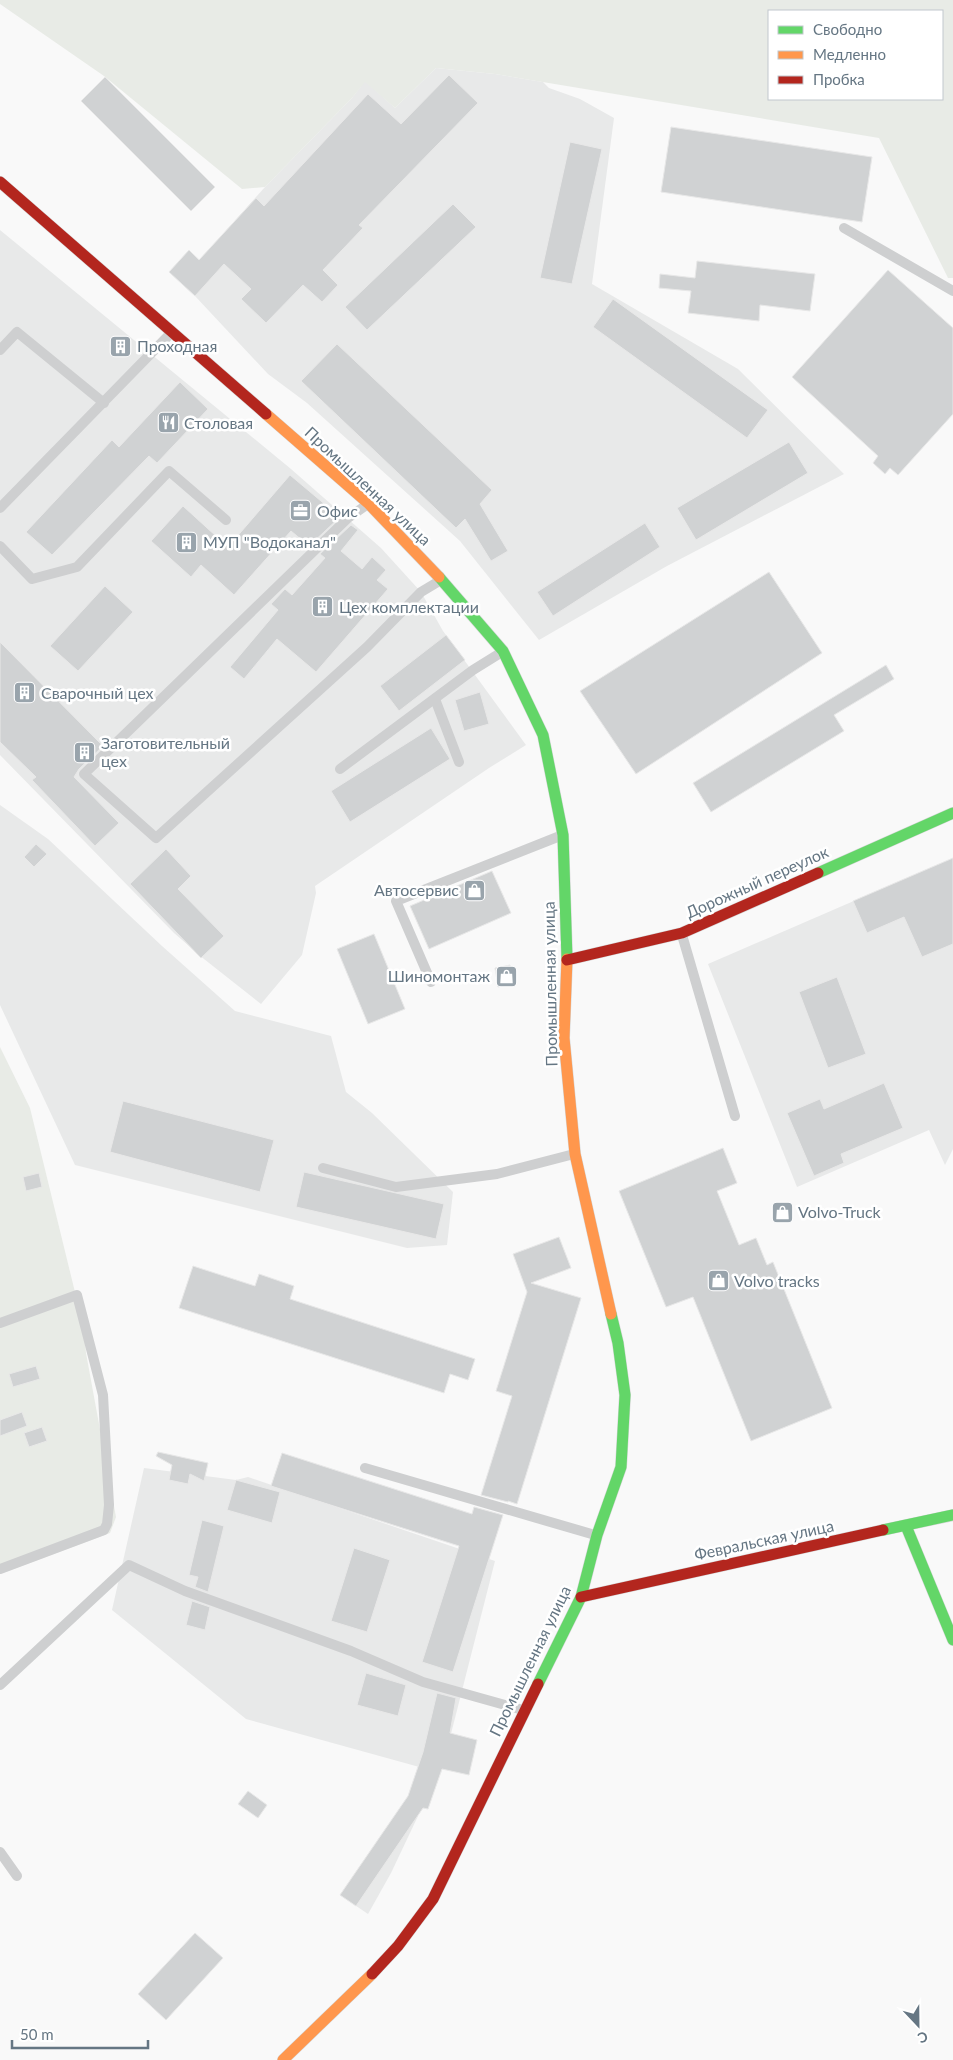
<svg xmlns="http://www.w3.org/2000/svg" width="953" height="2060" font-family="Lato,sans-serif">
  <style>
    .built { fill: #e8e9e9 }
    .green { fill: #e8ebe6; fill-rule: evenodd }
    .building { fill: #d0d2d3; stroke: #e8e8e8 }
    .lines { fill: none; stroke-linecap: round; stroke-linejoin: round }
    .fast-casing { stroke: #d5d6d7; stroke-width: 12 }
    .slow-casing { stroke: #d5d6d7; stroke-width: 12 }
    .jam-casing { stroke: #d5d6d7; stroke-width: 12 }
    .lane { stroke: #cecfd0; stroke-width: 10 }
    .fast { stroke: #63d668; stroke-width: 11 }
    .slow { stroke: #ff974d; stroke-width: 11 }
    .jam { stroke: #b3261e; stroke-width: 11 }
    .labels { text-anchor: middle; stroke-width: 5; stroke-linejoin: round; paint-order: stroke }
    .poi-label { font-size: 16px; fill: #657683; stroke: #fff; text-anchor: start }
    .street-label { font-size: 16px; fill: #657683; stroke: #fff }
  </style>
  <rect width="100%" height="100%" fill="#f9f9f9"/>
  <g class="built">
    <polygon points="436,68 495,74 543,82 549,88 580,99 614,118 592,284 738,369 844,474 667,566 539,640 460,541 307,403 268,374 195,296 189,250 200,260 265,187 352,98 365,81 395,108"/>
    <polygon points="0,230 291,469 381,548 421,592 443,631 526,745 489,768 315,886 316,893 302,955 261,1004 204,959 174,933 0,755"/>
    <polygon points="0,805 48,839 162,946 235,1011 331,1036 346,1092 372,1113 453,1192 447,1245 407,1248 75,1165 0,1005"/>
    <polygon points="953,858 953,1149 945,1165 929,1130 797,1187 708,964"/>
    <polygon points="144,1468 236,1480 248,1477 495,1561 441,1773 246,1719 112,1610"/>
    <polygon points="402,1805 418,1816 391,1873 368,1914 340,1895"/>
  </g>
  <g class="green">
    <path d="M0,0h953v278h-5l-69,-140 -384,-64 -59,-6 -41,40 -30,-26 -13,16 -87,89 -23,2 -138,-113 -104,-72zM942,11v88h-173v-88z"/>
    <polygon points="0,1047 30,1108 84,1329 86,1353 116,1517 110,1533 0,1574"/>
  </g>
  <g class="building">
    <polygon points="449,75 478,103 359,225 363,228 323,270 338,285 322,302 303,285 266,323 241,299 251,289 224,264 195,296 169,272 189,250 199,260 256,198 264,206 368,94 401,124"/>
    <polygon points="105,77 215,187 191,211 81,101"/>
    <polygon points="671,127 872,157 862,222 661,192"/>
    <polygon points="570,142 602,149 572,284 540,278"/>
    <polygon points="453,204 476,227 367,330 345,307"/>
    <polygon points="697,261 815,274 810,311 760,305 759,321 688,313 691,291 659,288 660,274 695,278"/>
    <polygon points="888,270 953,328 953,414 898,475 890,468 885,474 873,463 878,456 792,377"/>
    <polygon points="613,299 768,410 747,438 593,327"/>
    <polygon points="337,344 492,490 480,504 508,551 491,561 465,519 456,528 301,381"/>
    <polygon points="180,382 208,409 157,463 149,456 52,555 26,532 112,440 119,447"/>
    <polygon points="789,442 808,473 696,540 677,508"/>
    <polygon points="290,475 340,517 309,546 291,531 234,595 201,565 191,577 151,541 183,506 228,547"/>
    <polygon points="645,523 660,547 553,616 537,592"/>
    <polygon points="351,525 358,530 341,551 362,569 372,557 386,570 377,580 388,589 316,672 277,639 244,679 230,667 278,610 271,604 285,589 292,595 325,558 320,554"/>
    <polygon points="769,572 822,653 636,774 580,691"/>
    <polygon points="105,586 133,612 78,671 50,646"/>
    <polygon points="446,635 465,660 399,711 380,686"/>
    <polygon points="0,642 103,746 79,769 74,777 119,823 95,846 32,780 36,777 0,742"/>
    <polygon points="886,665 894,679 834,715 844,731 711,812 693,783"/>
    <polygon points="480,692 489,724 464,731 455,700"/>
    <polygon points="431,728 450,759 350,822 331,791"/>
    <polygon points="36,844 47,854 34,867 24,857"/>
    <polygon points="166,849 191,876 178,889 224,936 201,958 130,884"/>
    <polygon points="953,858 953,944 922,957 904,917 867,933 853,901"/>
    <polygon points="492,871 511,913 429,949 410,906"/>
    <polygon points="374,934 405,1009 368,1024 337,949"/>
    <polygon points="510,965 513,984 498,987 495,968"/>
    <polygon points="837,977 866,1054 828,1068 799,992"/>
    <polygon points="884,1083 903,1128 841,1154 844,1163 814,1176 787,1113 820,1099 824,1109"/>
    <polygon points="123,1101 274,1140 260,1192 110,1152"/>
    <polygon points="723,1148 737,1183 717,1191 739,1245 756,1238 767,1265 773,1262 832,1408 751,1441 693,1297 666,1307 619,1191"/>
    <polygon points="304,1172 444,1204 436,1239 296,1207"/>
    <polygon points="39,1173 42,1187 26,1191 23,1177"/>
    <polygon points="559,1237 571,1268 531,1283 581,1298 517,1504 508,1501 508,1502 481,1495 512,1396 496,1391 527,1292 513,1254"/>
    <polygon points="193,1266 255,1286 259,1274 294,1286 290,1299 475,1359 468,1380 450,1374 444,1393 179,1308"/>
    <polygon points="36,1366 40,1379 13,1387 9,1374"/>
    <polygon points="22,1412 27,1426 0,1436 0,1420"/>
    <polygon points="42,1427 47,1441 29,1447 24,1433"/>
    <polygon points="158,1452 208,1463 204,1481 190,1474 188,1484 169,1480 172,1465 156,1456"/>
    <polygon points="282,1453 472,1514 474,1507 503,1515 453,1672 422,1662 459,1546 271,1486"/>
    <polygon points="236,1480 280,1492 272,1523 227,1510"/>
    <polygon points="202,1520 224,1526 208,1592 195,1587 198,1577 189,1575"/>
    <polygon points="354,1548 390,1560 367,1632 331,1621"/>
    <polygon points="192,1601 210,1607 205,1630 186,1625"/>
    <polygon points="366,1673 406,1685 398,1716 357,1705"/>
    <polygon points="437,1693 456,1698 450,1733 477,1740 469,1775 442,1769 428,1809 423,1808 356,1906 340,1895 408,1796 423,1752"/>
    <polygon points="248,1791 267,1805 258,1818 238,1804"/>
    <polygon points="195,1933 223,1958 166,2020 138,1994"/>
  </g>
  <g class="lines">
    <defs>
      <g id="fast">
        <polyline points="439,577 503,651 543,735 563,835 567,959"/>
        <polyline points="818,873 953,813"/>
        <polyline points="906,1526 953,1640"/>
        <polyline points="883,1530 953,1515"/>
        <polyline points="538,1684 581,1597 597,1535 621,1467 625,1395 618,1343 611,1314"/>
      </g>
      <g id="slow">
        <polyline points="266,414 368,503 439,577"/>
        <polyline points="567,959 564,1038 575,1154 611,1314"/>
        <polyline points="283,2060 372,1974"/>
      </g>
      <g id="jam">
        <polyline points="0,182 266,414"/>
        <polyline points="567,960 682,933 818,873"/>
        <polyline points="581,1597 883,1530"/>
        <polyline points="372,1974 398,1946 433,1899 538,1684"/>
      </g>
    </defs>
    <use href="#fast" class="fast-casing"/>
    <use href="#slow" class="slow-casing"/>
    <use href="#jam" class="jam-casing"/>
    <g class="lane">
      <polyline points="844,228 953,291"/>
      <polyline points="0,350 17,332 104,403"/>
      <polyline points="368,504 348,518 84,774 156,838 367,647 421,592 441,580"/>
      <polyline points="0,508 171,333"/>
      <polyline points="0,546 32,579 77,567 169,471 226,520"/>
      <polyline points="435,699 459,762"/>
      <polyline points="340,769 473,670 502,652"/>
      <polyline points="682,935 735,1116"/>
      <polyline points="431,982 396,901 560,836"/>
      <polyline points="323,1168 396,1187 497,1174 574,1154"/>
      <polyline points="0,1323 77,1295 103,1395 109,1505 107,1524 104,1530 0,1569"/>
      <polyline points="365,1468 595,1535"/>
      <polyline points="0,1685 129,1565 185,1591 351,1651 423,1682 523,1710"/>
      <polyline points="0,1852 17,1876"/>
    </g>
    <use href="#fast" class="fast"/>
    <use href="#slow" class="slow"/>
    <use href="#jam" class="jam"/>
  </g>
  <defs>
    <symbol id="building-square" viewBox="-11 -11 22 22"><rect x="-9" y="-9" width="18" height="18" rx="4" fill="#99a4ac" stroke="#fff"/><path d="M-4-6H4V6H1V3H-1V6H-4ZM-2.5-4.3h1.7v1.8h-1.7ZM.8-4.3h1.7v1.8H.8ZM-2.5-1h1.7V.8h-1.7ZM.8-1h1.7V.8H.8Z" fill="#fff"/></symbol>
    <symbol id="restaurant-square" viewBox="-11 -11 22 22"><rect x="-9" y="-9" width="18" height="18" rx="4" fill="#99a4ac" stroke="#fff"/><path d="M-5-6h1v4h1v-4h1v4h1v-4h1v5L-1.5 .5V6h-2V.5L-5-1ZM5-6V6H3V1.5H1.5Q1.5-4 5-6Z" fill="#fff"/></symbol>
    <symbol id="office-square" viewBox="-11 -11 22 22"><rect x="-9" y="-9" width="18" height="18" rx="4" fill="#99a4ac" stroke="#fff"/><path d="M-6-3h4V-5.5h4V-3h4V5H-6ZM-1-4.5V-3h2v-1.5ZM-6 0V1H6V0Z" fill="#fff"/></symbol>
    <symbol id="shop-square" viewBox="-11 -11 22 22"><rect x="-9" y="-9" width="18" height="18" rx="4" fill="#99a4ac" stroke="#fff"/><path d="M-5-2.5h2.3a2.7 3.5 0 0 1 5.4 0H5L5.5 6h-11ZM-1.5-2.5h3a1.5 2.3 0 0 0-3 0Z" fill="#fff"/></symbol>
  </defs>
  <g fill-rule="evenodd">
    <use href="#building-square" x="108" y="334" width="25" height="25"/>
    <use href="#restaurant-square" x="156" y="410" width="25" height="25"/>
    <use href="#office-square" x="288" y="498" width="25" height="25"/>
    <use href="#building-square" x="174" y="530" width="25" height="25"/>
    <use href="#building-square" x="310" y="594" width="25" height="25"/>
    <use href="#building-square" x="12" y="680" width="25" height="25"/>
    <use href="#building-square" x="72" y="740" width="25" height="25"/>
    <use href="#shop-square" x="462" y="878" width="25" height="25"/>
    <use href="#shop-square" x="494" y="964" width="25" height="25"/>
    <use href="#shop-square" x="770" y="1200" width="25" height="25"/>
    <use href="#shop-square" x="706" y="1268" width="25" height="25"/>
  </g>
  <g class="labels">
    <g class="poi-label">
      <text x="137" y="352">Проходная</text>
      <text x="184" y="429">Столовая</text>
      <text x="317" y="517">Офис</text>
      <text x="203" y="548">МУП "Водоканал"</text>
      <text x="339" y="613">Цех комплектации</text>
      <text x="41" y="699">Сварочный цех</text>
      <text x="101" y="749">Заготовительный<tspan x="101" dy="18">цех</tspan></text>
      <text x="459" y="896" text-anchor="end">Автосервис</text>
      <text x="490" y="982" text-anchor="end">Шиномонтаж</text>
      <text x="798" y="1218">Volvo-Truck</text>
      <text x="734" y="1287">Volvo tracks</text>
    </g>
    <g class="street-label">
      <text transform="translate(368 486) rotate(43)" y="6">Промышленная улица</text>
      <text transform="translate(757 882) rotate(-24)" y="6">Дорожный переулок</text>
      <text transform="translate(550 984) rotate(-91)" y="6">Промышленная улица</text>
      <text transform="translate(764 1540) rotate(-12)" y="6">Февральская улица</text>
      <text transform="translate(530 1661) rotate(-64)" y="6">Промышленная улица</text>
    </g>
  </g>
  <rect x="768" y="10" width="175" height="90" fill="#ffffff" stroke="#c1c8cd"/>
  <rect x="778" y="26" width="25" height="8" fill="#63d668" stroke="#c1c8cd"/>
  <text x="813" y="35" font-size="15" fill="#657683">Свободно</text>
  <rect x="778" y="51" width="25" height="8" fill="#ff974d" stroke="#c1c8cd"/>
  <text x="813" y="60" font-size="15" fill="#657683">Медленно</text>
  <rect x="778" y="76" width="25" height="8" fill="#b3261e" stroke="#c1c8cd"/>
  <text x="813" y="85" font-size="15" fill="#657683">Пробка</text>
  <g transform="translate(918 2025) rotate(158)" stroke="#ffffff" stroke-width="4" paint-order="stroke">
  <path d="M0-4L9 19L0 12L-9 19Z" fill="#657683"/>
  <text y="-8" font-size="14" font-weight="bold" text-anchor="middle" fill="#657683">С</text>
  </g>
  <path d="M12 2040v8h136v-8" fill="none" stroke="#657683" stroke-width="2.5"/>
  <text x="20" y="2040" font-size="15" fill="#657683" stroke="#ffffff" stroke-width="4" paint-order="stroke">50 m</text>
</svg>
